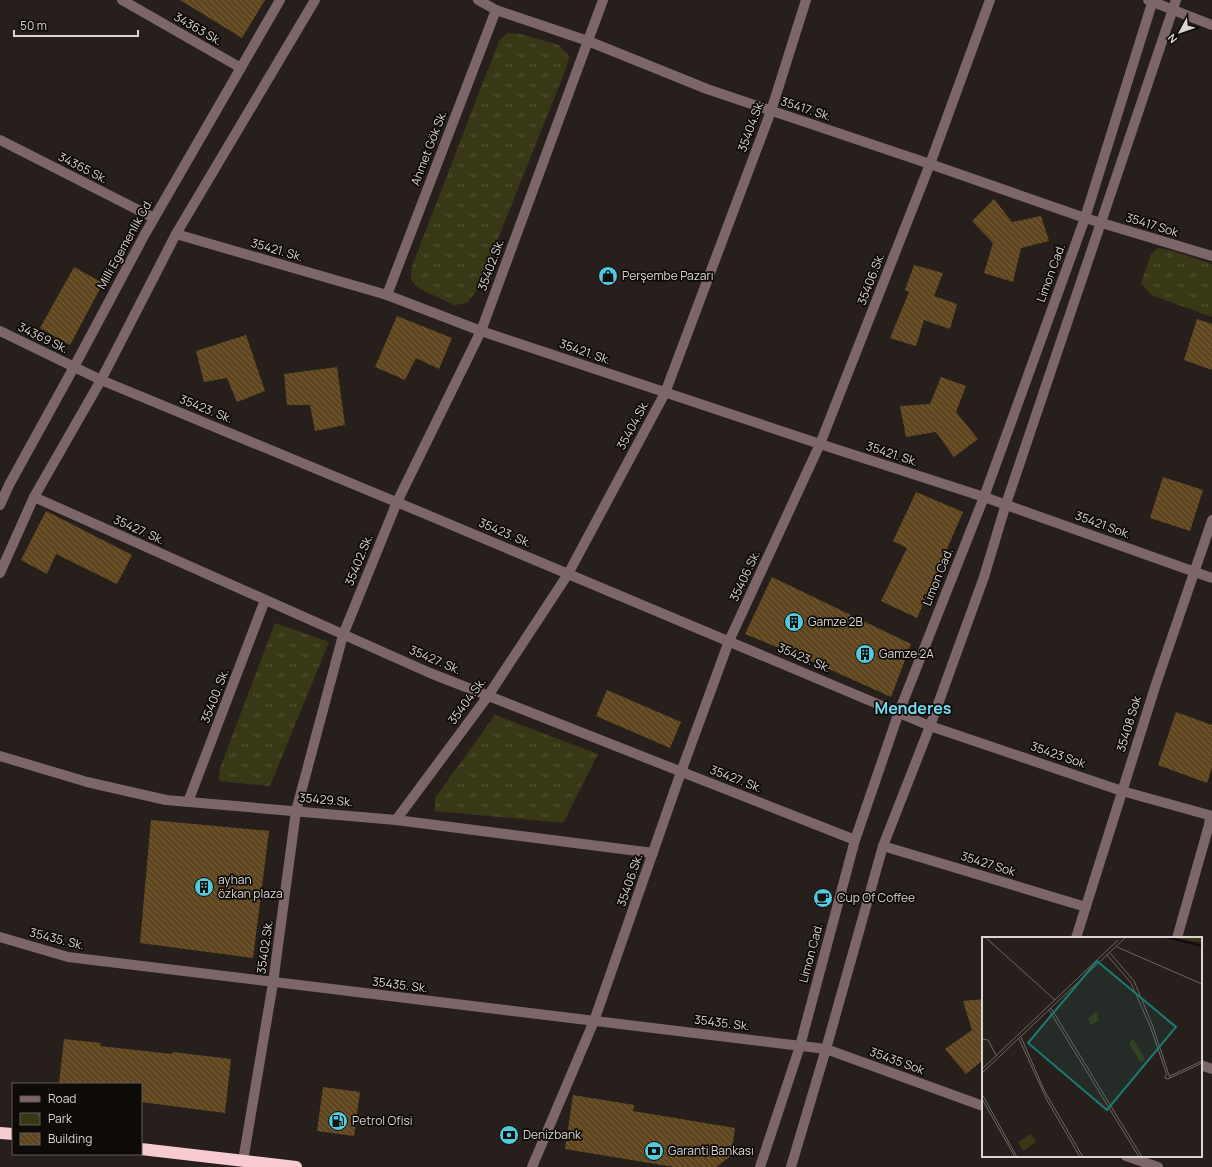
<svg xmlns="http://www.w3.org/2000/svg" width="1212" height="1167" font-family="Manrope,sans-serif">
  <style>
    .park { fill: url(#park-tufts) }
    .building { fill: url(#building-back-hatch) }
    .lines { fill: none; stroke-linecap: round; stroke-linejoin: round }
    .minor { stroke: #7c6669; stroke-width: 10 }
    .highway { stroke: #f8cad1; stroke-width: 12 }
    .labels { text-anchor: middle; stroke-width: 3.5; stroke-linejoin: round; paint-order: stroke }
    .street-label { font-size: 12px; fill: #dad4d2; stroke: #0d0a08 }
    .poi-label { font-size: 12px; fill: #dad4d2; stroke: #0d0a08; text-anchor: start }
    .district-label { font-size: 16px; font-weight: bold; fill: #73dbed; stroke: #0d0a08 }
    .inset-river { fill: none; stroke: #1c0117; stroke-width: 2 }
    .inset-road { fill: none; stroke: #6f6765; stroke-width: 1 }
    .view { fill: #197b73; fill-opacity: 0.15; stroke: #197b73; stroke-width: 2 }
    .inset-edge { fill: none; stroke: #dad4d2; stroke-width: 2 }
  </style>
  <defs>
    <pattern id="park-tufts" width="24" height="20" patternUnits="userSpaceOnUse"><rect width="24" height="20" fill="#383816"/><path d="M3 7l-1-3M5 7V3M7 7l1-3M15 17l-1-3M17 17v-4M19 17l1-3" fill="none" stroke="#545437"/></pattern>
    <pattern id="building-back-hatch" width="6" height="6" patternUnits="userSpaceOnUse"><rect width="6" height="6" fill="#5f461f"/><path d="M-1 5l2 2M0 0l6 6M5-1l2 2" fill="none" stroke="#75603f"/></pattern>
  </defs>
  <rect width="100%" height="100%" fill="#271f1c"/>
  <g class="park">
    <polygon points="507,33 520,34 559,45 569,56 567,66 478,289 467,303 454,305 418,288 411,279 412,266 499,41"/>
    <polygon points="1158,248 1173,251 1212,264 1212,317 1151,295 1141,283 1151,254"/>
    <polygon points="275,623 329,642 270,786 219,781 220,768"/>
    <polygon points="495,715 598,754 563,823 435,811 435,798"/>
  </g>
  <g class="building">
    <polygon points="180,0 265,0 242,38"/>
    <polygon points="994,199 1012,222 1041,216 1049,241 1021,248 1013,282 984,273 993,243 972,221"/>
    <polygon points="914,265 943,273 934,296 957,304 950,329 924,320 916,346 890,338 909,292 905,290"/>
    <polygon points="74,267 103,283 70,345 40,328"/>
    <polygon points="397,316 452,338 439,369 416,358 405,380 375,367"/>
    <polygon points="1197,319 1212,324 1212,370 1184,360"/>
    <polygon points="246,335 265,391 237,402 227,378 204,382 196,351"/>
    <polygon points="337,367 345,425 315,431 310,405 287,405 284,374"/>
    <polygon points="941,377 966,386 956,412 978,439 954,457 936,432 906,437 900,406 930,404"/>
    <polygon points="1163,477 1203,490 1190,531 1150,518"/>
    <polygon points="916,492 963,512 917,618 881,601 907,548 893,541"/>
    <polygon points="46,511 132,555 117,584 56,554 47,574 21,560"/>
    <polygon points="772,577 911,644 891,697 818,664 745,634"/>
    <polygon points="607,690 681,722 670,748 596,716"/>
    <polygon points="1176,712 1212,725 1212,767 1207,783 1158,765"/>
    <polygon points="151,820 269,831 253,958 140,943"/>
    <polygon points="983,999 983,1060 966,1074 945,1049 972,1030 963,1001"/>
    <polygon points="64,1039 101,1043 100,1046 172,1054 173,1052 231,1059 225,1113 141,1102 141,1084 59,1084"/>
    <polygon points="323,1087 360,1092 354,1136 317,1131"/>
    <polygon points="573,1095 634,1105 633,1111 735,1128 731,1156 716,1167 674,1167 565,1149"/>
  </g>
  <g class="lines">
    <g class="minor">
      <polyline points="122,0 241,68"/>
      <polyline points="478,0 496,10 588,41 707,89 930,164 1085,218 1212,256"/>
      <polyline points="1148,0 1212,25"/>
      <polyline points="0,140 154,218"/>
      <polyline points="176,234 387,295 481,331 820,444 984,497 1212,578"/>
      <polyline points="387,295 496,10"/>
      <polyline points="0,331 101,380 423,513 930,726 1122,791 1212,816"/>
      <polyline points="34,497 430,673 855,840"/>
      <polyline points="0,505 9,485 74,367 145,234 280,0"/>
      <polyline points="0,573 34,497 101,380 176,234 315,0"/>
      <polyline points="0,756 87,782 166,800 396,820 653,853"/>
      <polyline points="188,802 265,600"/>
      <polyline points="396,820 488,696 568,574 665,393 771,111 806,0"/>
      <polyline points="883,846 1086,907"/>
      <polyline points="0,937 68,957 826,1049 983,1106"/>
      <polyline points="1076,938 1156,684 1212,520"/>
      <polyline points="1177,938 1209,825 1210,816"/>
      <polyline points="1201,1065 1212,1069"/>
      <polyline points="1126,1156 1158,1167"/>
      <polyline points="243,1161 273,983 296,811 343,635 397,502 481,331 603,0"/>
      <polyline points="532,1167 594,1021 681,772 729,641 820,444 930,164 990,0"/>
      <polyline points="760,1167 800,1046 855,840 899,712 984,497 1085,218 1153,0"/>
      <polyline points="791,1167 826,1049 883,846 930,726 984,577 1006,504 1176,0"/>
    </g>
    <g class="highway">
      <polyline points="0,1133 13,1134"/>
      <polyline points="141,1149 296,1167"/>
    </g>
  </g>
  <defs>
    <symbol id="shop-disc" viewBox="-11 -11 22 22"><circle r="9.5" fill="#54cadd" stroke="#0d0a08"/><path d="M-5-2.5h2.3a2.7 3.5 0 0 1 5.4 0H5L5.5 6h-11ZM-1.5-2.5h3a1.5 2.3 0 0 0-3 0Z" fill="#111"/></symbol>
    <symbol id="building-disc" viewBox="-11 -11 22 22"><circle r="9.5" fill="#54cadd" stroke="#0d0a08"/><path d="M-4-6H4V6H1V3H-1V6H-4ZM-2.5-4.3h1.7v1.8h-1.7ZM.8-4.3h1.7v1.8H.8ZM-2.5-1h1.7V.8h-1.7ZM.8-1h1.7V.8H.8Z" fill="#111"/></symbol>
    <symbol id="cafe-disc" viewBox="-11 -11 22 22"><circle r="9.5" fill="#54cadd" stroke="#0d0a08"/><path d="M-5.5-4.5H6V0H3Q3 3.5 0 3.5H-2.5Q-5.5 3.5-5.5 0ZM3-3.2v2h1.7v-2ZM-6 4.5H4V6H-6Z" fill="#111"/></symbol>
    <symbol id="fuel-disc" viewBox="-11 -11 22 22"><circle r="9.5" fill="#54cadd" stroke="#0d0a08"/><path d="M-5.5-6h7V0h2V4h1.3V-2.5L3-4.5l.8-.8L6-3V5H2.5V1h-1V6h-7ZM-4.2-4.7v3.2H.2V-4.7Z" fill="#111"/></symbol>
    <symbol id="bank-disc" viewBox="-11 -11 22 22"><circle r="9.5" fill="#54cadd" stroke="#0d0a08"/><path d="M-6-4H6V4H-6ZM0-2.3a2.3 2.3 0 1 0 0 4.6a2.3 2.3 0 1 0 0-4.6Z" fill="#111"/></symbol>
  </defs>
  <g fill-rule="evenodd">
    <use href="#shop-disc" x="597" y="265" width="22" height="22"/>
    <use href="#building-disc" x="783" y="611" width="22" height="22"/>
    <use href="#building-disc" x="854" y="643" width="22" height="22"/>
    <use href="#building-disc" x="193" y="876" width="22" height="22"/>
    <use href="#cafe-disc" x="812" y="887" width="22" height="22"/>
    <use href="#fuel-disc" x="327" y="1110" width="22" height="22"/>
    <use href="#bank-disc" x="498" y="1124" width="22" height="22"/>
    <use href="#bank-disc" x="643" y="1140" width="22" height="22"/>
  </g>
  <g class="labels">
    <g class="street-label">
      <text transform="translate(198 29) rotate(30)" y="4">34363 Sk.</text>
      <text transform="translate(806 109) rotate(18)" y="4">35417. Sk.</text>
      <text transform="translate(751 126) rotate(-70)" y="4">35404.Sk.</text>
      <text transform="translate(429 148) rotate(-69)" y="4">Ahmet Gök Sk.</text>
      <text transform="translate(83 168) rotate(27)" y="4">34365 Sk.</text>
      <text transform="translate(1152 225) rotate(17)" y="4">35417 Sok</text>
      <text transform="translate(125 244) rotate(-61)" y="4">Milli Egemenlik Cd.</text>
      <text transform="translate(277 250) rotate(16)" y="4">35421. Sk.</text>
      <text transform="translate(491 265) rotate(-70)" y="4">35402.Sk.</text>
      <text transform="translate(1051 273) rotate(-70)" y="4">Limon Cad.</text>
      <text transform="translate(871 279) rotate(-69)" y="4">35406.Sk.</text>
      <text transform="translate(43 338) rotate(26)" y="4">34369 Sk.</text>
      <text transform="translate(585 352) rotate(19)" y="4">35421. Sk.</text>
      <text transform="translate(206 409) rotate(22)" y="4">35423. Sk.</text>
      <text transform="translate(633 425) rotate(-62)" y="4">35404.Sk.</text>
      <text transform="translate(892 454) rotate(18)" y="4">35421. Sk.</text>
      <text transform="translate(1103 525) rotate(20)" y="4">35421 Sok.</text>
      <text transform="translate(139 530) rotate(24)" y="4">35427. Sk.</text>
      <text transform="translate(505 533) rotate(23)" y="4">35423. Sk.</text>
      <text transform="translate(359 560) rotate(-68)" y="4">35402.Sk.</text>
      <text transform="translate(745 576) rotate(-65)" y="4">35406.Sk.</text>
      <text transform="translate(938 577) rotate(-68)" y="4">Limon Cad.</text>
      <text transform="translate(804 658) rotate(23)" y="4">35423. Sk.</text>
      <text transform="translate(435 660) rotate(23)" y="4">35427. Sk.</text>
      <text transform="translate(215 696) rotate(-69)" y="4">35400. Sk.</text>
      <text transform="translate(467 701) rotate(-54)" y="4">35404.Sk.</text>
      <text transform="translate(1129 724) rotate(-73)" y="4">35408 Sok</text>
      <text transform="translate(1058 755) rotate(19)" y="4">35423 Sok</text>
      <text transform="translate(736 779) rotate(21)" y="4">35427. Sk.</text>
      <text transform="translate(326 800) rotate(5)" y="4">35429.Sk.</text>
      <text transform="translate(988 864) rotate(17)" y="4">35427 Sok</text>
      <text transform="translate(630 880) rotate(-71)" y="4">35406.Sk.</text>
      <text transform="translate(57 939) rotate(14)" y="4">35435. Sk.</text>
      <text transform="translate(265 947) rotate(-82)" y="4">35402.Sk.</text>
      <text transform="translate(811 953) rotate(-75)" y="4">Limon Cad.</text>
      <text transform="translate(400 985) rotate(7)" y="4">35435. Sk.</text>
      <text transform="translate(722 1023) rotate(7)" y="4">35435. Sk.</text>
      <text transform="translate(897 1061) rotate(20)" y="4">35435 Sok</text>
    </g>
    <g class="poi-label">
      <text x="622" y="280">Perşembe Pazarı</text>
      <text x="808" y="626">Gamze 2B</text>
      <text x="879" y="658">Gamze 2A</text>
      <text x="218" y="884">ayhan<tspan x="218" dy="14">özkan plaza</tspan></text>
      <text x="837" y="902">Cup Of Coffee</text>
      <text x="352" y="1125">Petrol Ofisi</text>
      <text x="523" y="1139">Denizbank</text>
      <text x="668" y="1155">Garanti Bankası</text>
    </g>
    <g class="district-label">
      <text x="913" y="714">Menderes</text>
    </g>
  </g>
  <g transform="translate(982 937)">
    <rect width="220" height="220" fill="#271f1c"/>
    <path d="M218,0l2,5 -31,-4 1,-1zM114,74l3,9 -8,5 -3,-6zM151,102l12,20 -4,4 -12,-20zM49,197l5,8 -13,9 -5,-9z" fill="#383816"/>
    <path class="inset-river" d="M184,0l36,9"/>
    <path class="inset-road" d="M3,0l70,63M135,10l85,37M128,16l24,28 18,43 18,54M125,18l24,28 19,43 17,49M69,71l91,149M67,73l90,147M39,100l23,53 39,67M0,102l6,1 8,15M37,102l28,61 33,57M0,132l136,-129M0,136l144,-136M184,138l-1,3 3,1 34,-16M188,139l32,-15M0,157l35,63M0,162l33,58"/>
    <path class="view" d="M115,24l79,66 -69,83 -79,-67z"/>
    <rect width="220" height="220" class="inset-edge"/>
  </g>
  <rect x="12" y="1083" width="130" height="72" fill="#0d0a08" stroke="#5f5b59"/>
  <rect x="20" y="1096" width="20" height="6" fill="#7c6669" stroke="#5f5b59"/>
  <text x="48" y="1103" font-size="12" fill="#dad4d2">Road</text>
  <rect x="20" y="1113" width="20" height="12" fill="url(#park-tufts)" stroke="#5f5b59"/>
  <text x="48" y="1123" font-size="12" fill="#dad4d2">Park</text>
  <rect x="20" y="1133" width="20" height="12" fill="url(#building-back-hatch)" stroke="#5f5b59"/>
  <text x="48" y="1143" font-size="12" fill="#dad4d2">Building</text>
  <g transform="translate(1180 32) rotate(230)" stroke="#0d0a08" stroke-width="3" paint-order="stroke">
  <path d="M0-3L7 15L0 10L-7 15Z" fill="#dad4d2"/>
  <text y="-6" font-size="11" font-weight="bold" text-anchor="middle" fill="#dad4d2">N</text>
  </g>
  <path d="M14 30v6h124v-6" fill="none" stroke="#dad4d2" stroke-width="2"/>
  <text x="20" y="30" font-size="12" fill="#dad4d2" stroke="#0d0a08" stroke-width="3" paint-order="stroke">50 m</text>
</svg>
